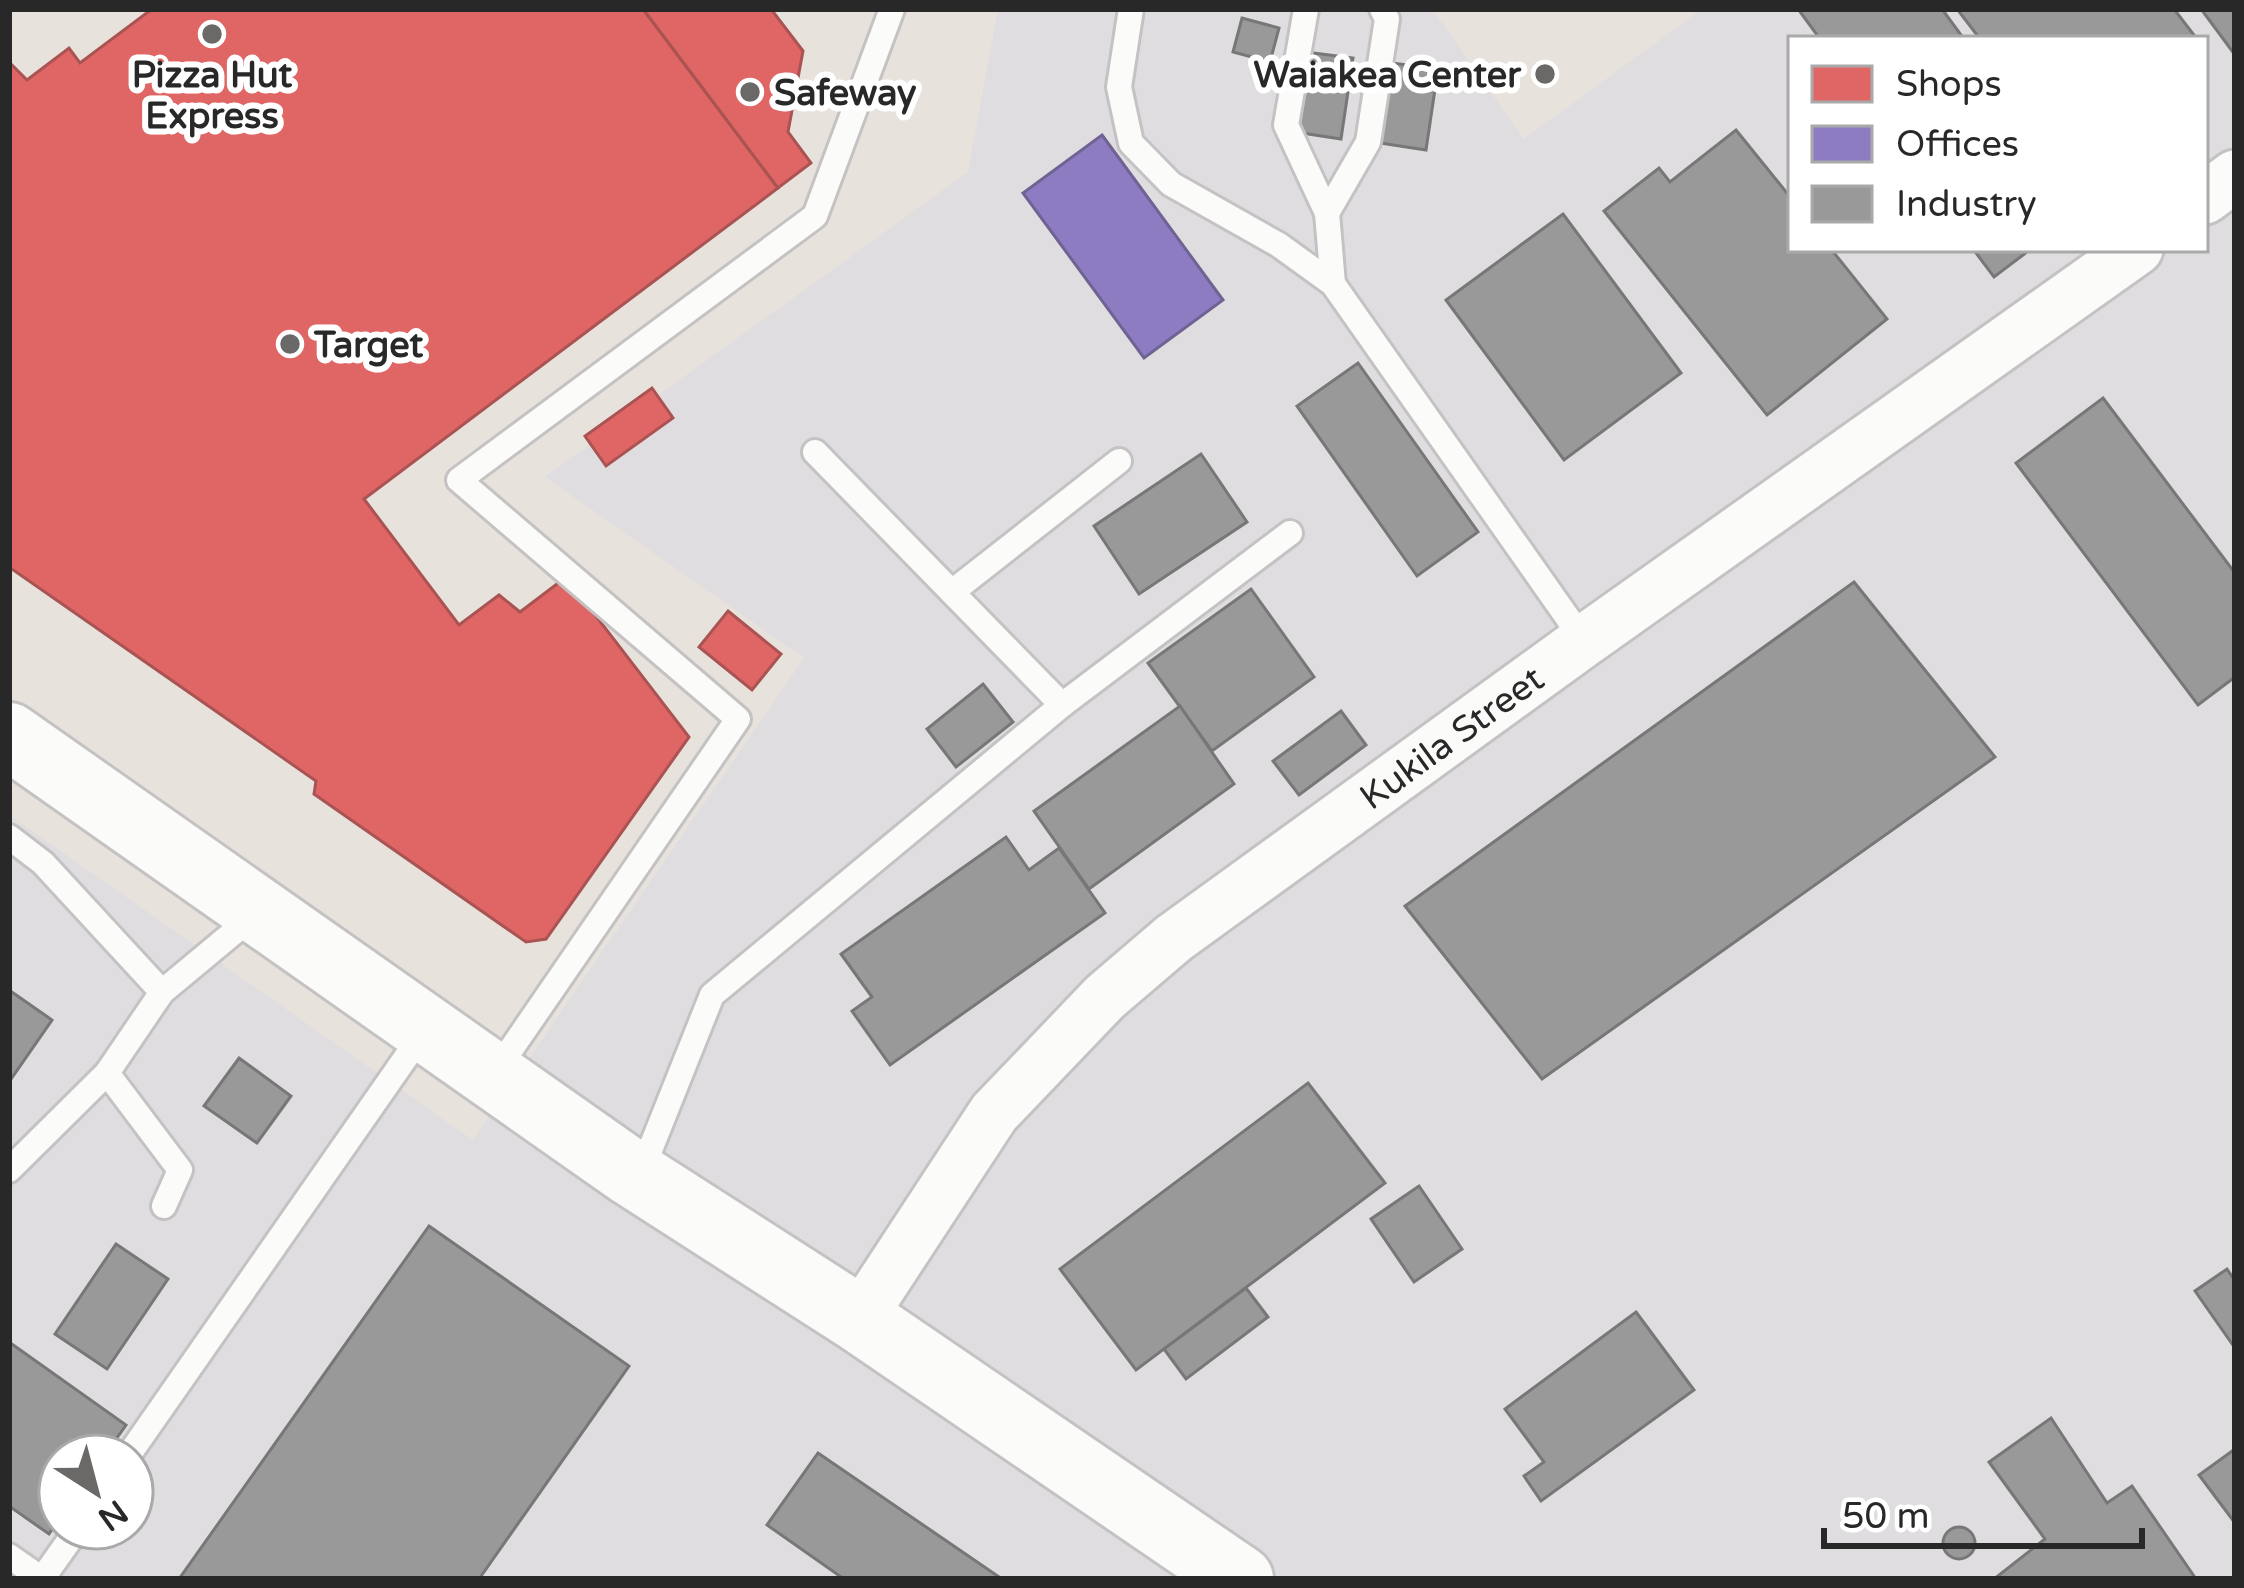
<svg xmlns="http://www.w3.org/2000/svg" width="2244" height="1588" font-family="'Varela Round',sans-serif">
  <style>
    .industrial { fill: #e0dde0; fill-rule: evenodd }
    .shops { fill: #e06666; stroke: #a95353; stroke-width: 3 }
    .offices { fill: #8e7cc3; stroke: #6f6394; stroke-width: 3 }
    .industry { fill: #999; stroke: #777; stroke-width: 3 }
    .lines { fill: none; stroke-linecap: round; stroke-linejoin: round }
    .lane-casing { stroke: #c4c2c3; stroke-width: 30 }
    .street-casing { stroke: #c4c2c3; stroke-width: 57 }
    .secondary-casing { stroke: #c4c2c3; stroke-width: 72 }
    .lane { stroke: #fbfbfa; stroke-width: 24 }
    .street { stroke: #fbfbfa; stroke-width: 51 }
    .secondary { stroke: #fbfbfa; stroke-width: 66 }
    .poi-dot { fill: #6b6967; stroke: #fff; stroke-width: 4.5 }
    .labels { text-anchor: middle; stroke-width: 12; stroke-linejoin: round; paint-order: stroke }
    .poi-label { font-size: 36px; font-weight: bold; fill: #282828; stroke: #fff; text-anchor: start }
    .street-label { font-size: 36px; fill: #282828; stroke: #fff }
  </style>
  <rect width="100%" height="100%" fill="#e7e2dc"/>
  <path class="industrial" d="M998,9h434l92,130 178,-130h533v1570h-2226v-764l464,325 331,-482 -259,-181 423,-305zM1791,39h414v210h-414zM60,1456h72v72h-72z"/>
  <g class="shops">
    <polygon points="152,9 643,9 778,188 364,499 459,625 499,595 520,612 566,577 689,737 546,939 526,942 314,794 316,781 9,567 9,62 27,80 69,48 80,63"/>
    <polygon points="643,9 771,9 803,51 788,132 811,163 778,188"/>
    <polygon points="652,388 673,418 606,466 585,436"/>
    <polygon points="728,611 781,654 752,690 699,647"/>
  </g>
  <polygon class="offices" points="1102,135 1223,300 1144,358 1023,193"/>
  <g class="industry">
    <polygon points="1798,9 1942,9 1964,39 1820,39"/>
    <polygon points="1957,9 2174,9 2197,39 1980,39"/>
    <polygon points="2201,9 2235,9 2235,55"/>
    <polygon points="1242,18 1279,28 1270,62 1233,52"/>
    <polygon points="1306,52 1353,58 1341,139 1295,132"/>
    <polygon points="1392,63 1438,69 1426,150 1380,143"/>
    <polygon points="1736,130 1791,198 1791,249 1831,249 1887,319 1767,415 1604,211 1659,168 1670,182"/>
    <polygon points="1563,214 1681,373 1564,460 1446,300"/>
    <polygon points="1973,249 2031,249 1994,277"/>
    <polygon points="1358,363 1478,532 1417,576 1297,406"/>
    <polygon points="2103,398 2235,573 2235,677 2198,705 2016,463"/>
    <polygon points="1201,454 1247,522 1139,594 1094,526"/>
    <polygon points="1854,582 1995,757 1542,1079 1405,906"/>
    <polygon points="1251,589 1314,677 1212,751 1148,663"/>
    <polygon points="983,684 1013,722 956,767 927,729"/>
    <polygon points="1180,706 1234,784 1089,889 1034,811"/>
    <polygon points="1341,711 1366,745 1299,795 1273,761"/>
    <polygon points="1006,837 1029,870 1059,848 1105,913 890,1065 852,1011 872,997 841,954"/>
    <polygon points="9,990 52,1020 9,1082"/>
    <polygon points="239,1058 291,1096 257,1143 204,1106"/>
    <polygon points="1308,1083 1385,1183 1136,1370 1060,1269"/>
    <polygon points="1419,1186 1462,1249 1414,1282 1371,1219"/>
    <polygon points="429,1226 629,1366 479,1579 179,1579"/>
    <polygon points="116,1244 168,1279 107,1369 55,1334"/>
    <polygon points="2227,1269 2235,1281 2235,1348 2195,1291"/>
    <polygon points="1246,1288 1268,1317 1186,1379 1164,1349"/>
    <polygon points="1636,1312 1694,1390 1541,1501 1524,1476 1544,1462 1505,1409"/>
    <polygon points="9,1342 126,1425 104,1456 60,1456 60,1518 49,1534 9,1506"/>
    <polygon points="2051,1418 2107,1503 2132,1486 2196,1579 1994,1579 2045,1539 1989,1462"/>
    <polygon points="2235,1449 2235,1523 2199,1475"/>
    <polygon points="818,1453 1002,1579 844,1579 767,1525"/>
    <circle cx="1959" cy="1543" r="16"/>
  </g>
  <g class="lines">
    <defs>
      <g id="lane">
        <polyline points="1131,9 1119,87 1131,143 1171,184 1279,245 1333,284 1584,641"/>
        <polyline points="1306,9 1286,125 1327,213"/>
        <polyline points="1333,284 1327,213 1368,142 1387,19 1382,9"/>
        <polyline points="952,592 1119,461"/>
        <polyline points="1062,705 1290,533"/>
        <polyline points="9,837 43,863 162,992 107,1073 9,1170"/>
        <polyline points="162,992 257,913"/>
        <polyline points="107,1073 180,1170 164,1206"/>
        <polyline points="494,1074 738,719 459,480 815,216 892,9"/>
        <polyline points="640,1175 712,995 1062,705 815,452"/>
        <polyline points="128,1456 425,1030"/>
        <polyline points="9,1556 42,1579"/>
        <polyline points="42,1579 78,1528"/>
      </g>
      <g id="street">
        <polyline points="2205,198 2235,176"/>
        <path id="s1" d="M859,1319l135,-206 111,-116 69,-59 410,-297 553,-392"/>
      </g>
      <polyline id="secondary" points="9,736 630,1172 859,1319 1240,1579"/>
    </defs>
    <use href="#lane" class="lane-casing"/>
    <use href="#street" class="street-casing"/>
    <use href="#secondary" class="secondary-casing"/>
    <use href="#lane" class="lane"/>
    <use href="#street" class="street"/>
    <use href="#secondary" class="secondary"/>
  </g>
  <g class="poi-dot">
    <circle cx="212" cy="34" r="12"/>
    <circle cx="1545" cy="74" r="12"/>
    <circle cx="750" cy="92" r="12"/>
    <circle cx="290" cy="344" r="12"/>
  </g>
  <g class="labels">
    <g class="poi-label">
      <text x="212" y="87" text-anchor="middle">Pizza Hut<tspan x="212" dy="41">Express</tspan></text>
      <text x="1521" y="87" text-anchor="end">Waiakea Center</text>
      <text x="774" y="105">Safeway</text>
      <text x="314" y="357">Target</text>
    </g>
    <g class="street-label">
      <text dy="13" stroke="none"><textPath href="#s1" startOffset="840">Kukila Street</textPath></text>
    </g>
  </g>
  <rect width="2244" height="1588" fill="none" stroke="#282828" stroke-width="24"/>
  <rect x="1788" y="36" width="420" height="216" fill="#ffffff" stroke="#a9a9a9" stroke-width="3"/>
  <rect x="1812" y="66" width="60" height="36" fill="#e06666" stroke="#a9a9a9" stroke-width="3"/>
  <text x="1896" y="96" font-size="36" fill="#282828">Shops</text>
  <rect x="1812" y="126" width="60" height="36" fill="#8e7cc3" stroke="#a9a9a9" stroke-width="3"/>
  <text x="1896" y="156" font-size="36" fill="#282828">Offices</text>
  <rect x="1812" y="186" width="60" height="36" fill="#999999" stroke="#a9a9a9" stroke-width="3"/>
  <text x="1896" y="216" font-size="36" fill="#282828">Industry</text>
  <g transform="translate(96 1492) rotate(144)"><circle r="57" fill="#ffffff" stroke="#a9a9a9" stroke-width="3"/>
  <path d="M0-9L21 45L0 30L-21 45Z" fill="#6b6967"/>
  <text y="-18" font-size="33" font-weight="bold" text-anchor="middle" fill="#282828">N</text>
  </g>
  <path d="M1824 1528v18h318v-18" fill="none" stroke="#282828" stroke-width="6"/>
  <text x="1842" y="1528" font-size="36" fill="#282828" stroke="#ffffff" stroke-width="9" paint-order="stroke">50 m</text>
</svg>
